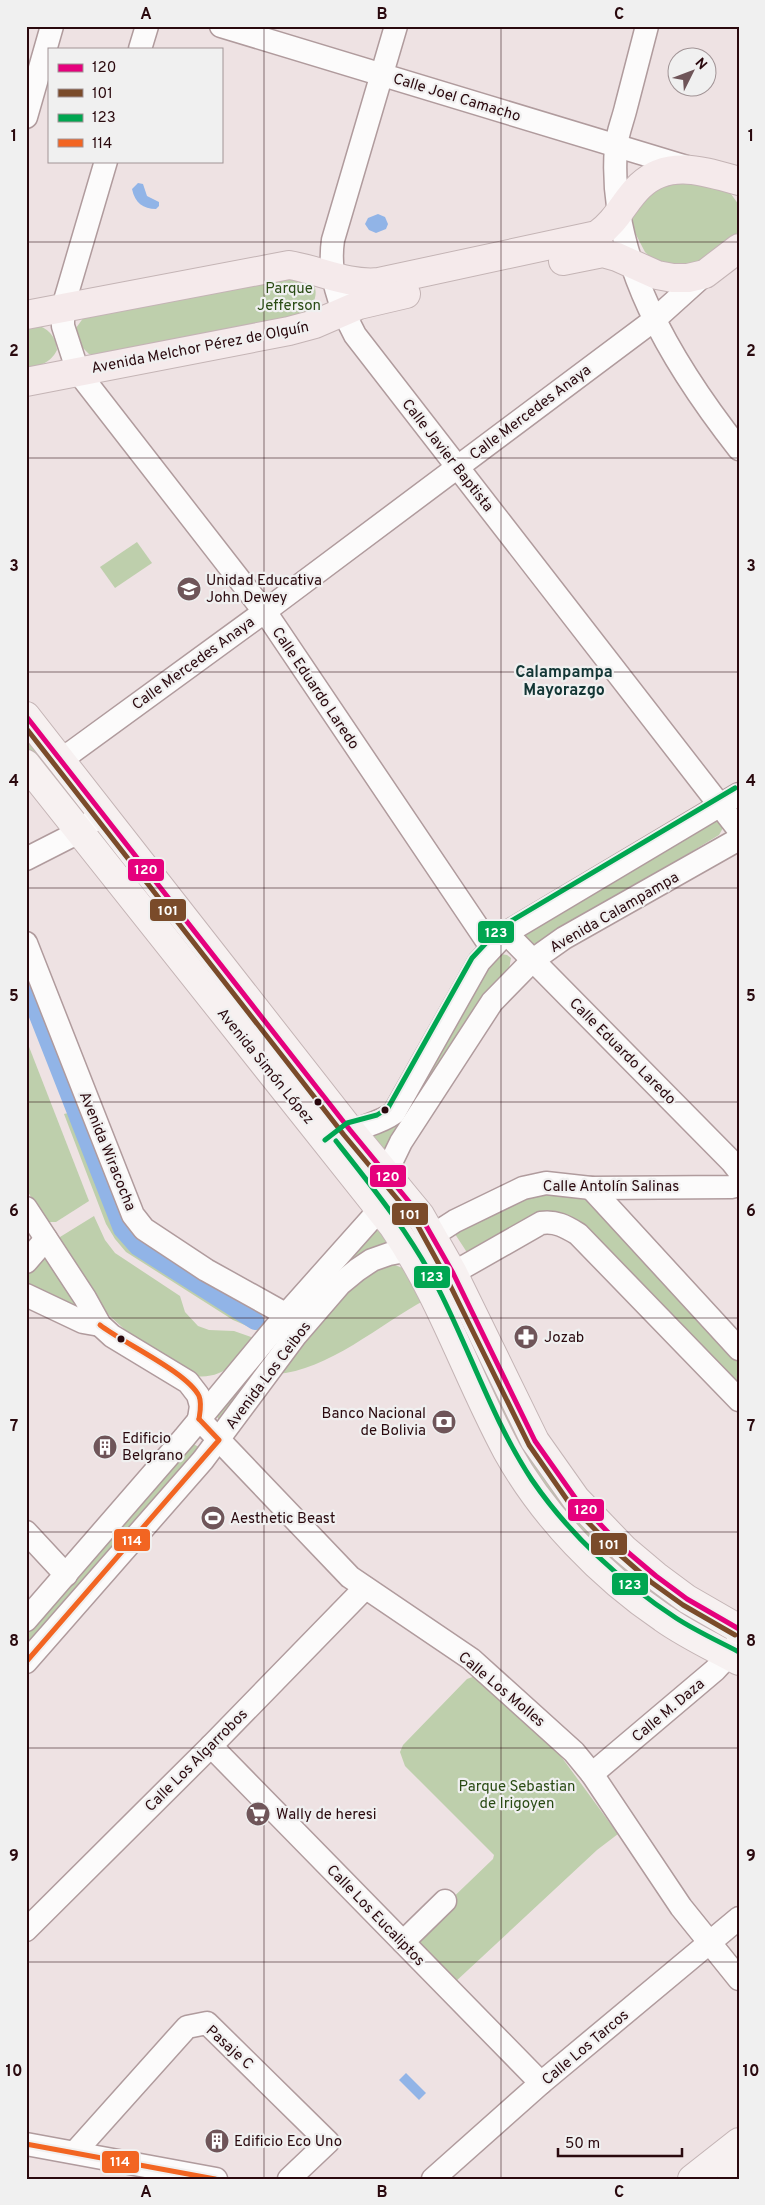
<svg xmlns="http://www.w3.org/2000/svg" width="765" height="2205" font-family="Overpass,sans-serif">
  <style>
    .green { fill: #becfac }
    .water { fill: #91b4e7 }
    .lines { fill: none; stroke-linecap: round; stroke-linejoin: round }
    .canal { stroke: #91b4e7; stroke-width: 18 }
    .minor-casing { stroke: #b09b9d; stroke-width: 25 }
    .major-casing { stroke: #c4b4b5; stroke-width: 30 }
    .highway-casing { stroke: #c4b4b5; stroke-width: 30 }
    .minor { stroke: #fcfbfb; stroke-width: 22 }
    .major { stroke: #f7f1f1; stroke-width: 28 }
    .highway { stroke: #f5eaeb; stroke-width: 28 }
    .bus-1-casing { stroke: #f0f0f0; stroke-width: 9 }
    .bus-2-casing { stroke: #f0f0f0; stroke-width: 9 }
    .bus-3-casing { stroke: #f0f0f0; stroke-width: 9 }
    .bus-4-casing { stroke: #f0f0f0; stroke-width: 9 }
    .bus-1 { stroke: #e5007d; stroke-width: 5 }
    .bus-2 { stroke: #7a4b2a; stroke-width: 5 }
    .bus-3 { stroke: #00a651; stroke-width: 5 }
    .bus-4 { stroke: #f26522; stroke-width: 5 }
    .grid { fill: none; stroke: #2a090e; stroke-width: 1; stroke-opacity: 0.55 }
    .bus-dot { fill: #2a090e; stroke: #f0f0f0; stroke-width: 2 }
    .labels { text-anchor: middle; stroke-width: 4.5; stroke-linejoin: round; paint-order: stroke }
    .street-label { font-size: 15px; fill: #2a090e; stroke: #f0f0f0 }
    .park-label { font-size: 15px; fill: #2a4b14; stroke: #f0f0f0 }
    .poi-label { font-size: 15px; fill: #2a090e; stroke: #f0f0f0; text-anchor: start }
    .neighbourhood-label { font-size: 16px; font-weight: bold; fill: #133635; stroke: #f0f0f0 }
    .line-badge { stroke: #f0f0f0; stroke-width: 2 }
    .badge-label { font-size: 14px; text-anchor: middle; font-weight: bold; fill: #fff }
    .neatline { fill: none; stroke: #2a090e; stroke-width: 2 }
    .grid-label { font-size: 16px; text-anchor: middle; font-weight: bold; fill: #2a090e }
  </style>
  <rect width="100%" height="100%" fill="#eee2e3"/>
  <g class="green">
    <polygon points="660,180 719,185 731,194 739,205 739,230 733,239 726,246 686,269 653,260 645,252 633,229 632,220 636,207"/>
    <path d="M289,274c6,2 14,3 19,6 14,7 6,26 -2,34l-208,42 -9,-2 -11,-11 -2,-15 8,-11z"/>
    <path d="M34,324c14,4 22,12 23,26 -7,14 -17,15 -31,19v-43z"/>
    <polygon points="137,542 152,563 115,588 100,567"/>
    <polygon points="26,734 84,809 82,811 75,811 26,749"/>
    <polygon points="719,816 724,826 719,835 543,942 533,944 529,942 525,934"/>
    <polygon points="501,954 507,955 511,958 509,969 412,1106 408,1104 490,960"/>
    <polygon points="26,1039 89,1201 56,1222 47,1222 26,1189"/>
    <polygon points="68,1113 111,1220 120,1235 129,1246 262,1328 259,1331 233,1320 126,1252 115,1239 106,1224 64,1114"/>
    <polygon points="404,1117 384,1156 365,1133"/>
    <polygon points="547,1193 587,1198 739,1356 739,1392 567,1219 470,1257 455,1234 526,1197"/>
    <path d="M94,1216l11,24 10,13 65,43 5,16 13,14 11,4 25,1 23,8c-19,21 -32,41 -63,37l-61,-39 -31,-28 -44,-66 2,-6z"/>
    <polygon points="379,1228 388,1240 388,1245 219,1420 216,1415 373,1230"/>
    <polygon points="46,1253 80,1307 75,1309 26,1287 26,1271"/>
    <path d="M390,1263l15,6 20,31c-45,24 -97,71 -149,74l84,-96z"/>
    <polygon points="445,1285 518,1432 723,1633 720,1640 666,1609 583,1537 524,1458 439,1288"/>
    <polygon points="193,1444 201,1448 26,1651 26,1632"/>
    <polygon points="475,1676 481,1679 560,1755 618,1834 597,1850 454,1983 415,1944 415,1934 493,1859 494,1855 405,1766 400,1752 403,1745 467,1679"/>
  </g>
  <g class="water">
    <path d="M138,183l5,1 4,12 12,6v4l-3,3c-13,0 -21,-6 -24,-20z"/>
    <polygon points="378,214 385,217 388,224 386,229 376,233 369,230 365,224 368,218"/>
    <polygon points="406,2073 426,2093 419,2100 399,2080"/>
  </g>
  <g class="lines">
    <polyline class="canal" points="26,985 122,1229 138,1247 255,1321"/>
    <defs>
      <g id="minor">
        <polyline points="221,26 690,168"/>
        <path d="M396,26l-63,214c-5,34 6,65 22,95l384,495"/>
        <path d="M647,26c-7,27 -14,54 -21,81 -3,13 -9,27 -10,40 -9,112 57,218 123,302"/>
        <polyline points="140,49 147,26"/>
        <polyline points="26,117 52,26"/>
        <polyline points="106,161 63,307 63,326 78,372 270,619 491,947"/>
        <polyline points="61,760 264,612 654,320 705,274"/>
        <polyline points="26,859 79,832 102,813"/>
        <polyline points="506,933 732,1162 739,1171"/>
        <polyline points="26,943 133,1215 144,1229 206,1270 287,1315"/>
        <path d="M338,1139c18,-13 38,-13 56,-26l85,-151 27,-29 233,-139"/>
        <polyline points="386,1173 401,1142 492,1002 533,960 564,938 739,839"/>
        <polyline points="591,1188 739,1349"/>
        <polyline points="26,1208 85,1298 100,1325 112,1336 188,1382 198,1395 201,1406 199,1419"/>
        <polyline points="26,1262 46,1239"/>
        <path d="M439,1281l102,-58c15,-2 24,3 37,11l161,166"/>
        <polyline points="26,1295 83,1322 100,1325"/>
        <polyline points="199,1419 350,1577 471,1659 574,1752 592,1774 681,1907 739,1979"/>
        <polyline points="26,1532 66,1575"/>
        <polyline points="26,1620 184,1438 290,1310 380,1209"/>
        <polyline points="26,1662 203,1460 296,1335 340,1284 357,1270 372,1260 389,1254 410,1250 455,1221 523,1188 546,1183 591,1188 731,1187 739,1185"/>
        <polyline points="211,1746 541,2083"/>
        <polyline points="592,1774 715,1670 729,1655 737,1643"/>
        <polyline points="26,1930 211,1746 365,1588"/>
        <polyline points="403,1942 445,1901"/>
        <polyline points="26,2144 216,2179"/>
        <polyline points="75,2152 187,2027 207,2023 328,2142 289,2179"/>
        <polyline points="433,2179 541,2083 739,1918"/>
      </g>
      <g id="major">
        <polyline points="26,716 350,1130 420,1215 453,1273 535,1441 576,1499 624,1549 656,1576 687,1599 739,1629"/>
        <path d="M26,764l367,462c48,70 74,151 114,225 36,65 95,126 156,167 24,17 50,29 76,43"/>
        <polyline points="692,2179 739,2142"/>
        <polyline points="731,2179 739,2173"/>
      </g>
      <g id="highway">
        <polyline points="563,261 603,253 617,257 657,275 673,278 688,278 705,274 739,248"/>
        <path d="M26,315l263,-50c31,5 57,20 90,17l218,-47c21,-15 27,-34 43,-49 29,-28 66,-14 99,-5"/>
        <polyline points="26,382 289,331 315,324 359,305 406,294"/>
      </g>
    </defs>
    <use href="#minor" class="minor-casing"/>
    <use href="#major" class="major-casing"/>
    <use href="#highway" class="highway-casing"/>
    <use href="#minor" class="minor"/>
    <use href="#major" class="major"/>
    <use href="#highway" class="highway"/>
    <defs>
      <polyline id="bus-1" points="26,716 350,1130 420,1215 453,1273 535,1441 576,1499 624,1549 656,1576 687,1599 739,1629"/>
      <polyline id="bus-2" points="26,728 344,1135 414,1219 446,1277 529,1445 570,1504 619,1554 651,1582 683,1605 735,1635"/>
      <g id="bus-3">
        <polyline points="325,1140 347,1123 377,1115 388,1108 472,958 501,927 735,788"/>
        <path d="M336,1141c38,48 76,95 103,149 32,63 54,131 93,190 37,54 89,102 144,138 20,13 42,23 63,34"/>
      </g>
      <g id="bus-4">
        <path d="M100,1325c23,18 87,47 99,71 3,7 1,16 0,23"/>
        <polyline points="26,1662 219,1440 199,1419"/>
        <polyline points="26,2144 215,2179"/>
      </g>
    </defs>
    <use href="#bus-1" class="bus-1-casing"/>
    <use href="#bus-2" class="bus-2-casing"/>
    <use href="#bus-3" class="bus-3-casing"/>
    <use href="#bus-4" class="bus-4-casing"/>
    <use href="#bus-1" class="bus-1"/>
    <use href="#bus-2" class="bus-2"/>
    <use href="#bus-3" class="bus-3"/>
    <use href="#bus-4" class="bus-4"/>
  </g>
  <path class="grid" d="M264,26v2153M501,26v2153M26,242h713M26,458h713M26,672h713M26,888h713M26,1102h713M26,1318h713M26,1532h713M26,1748h713M26,1962h713"/>
  <defs>
    <symbol id="school-disc" viewBox="-11 -11 22 22"><circle r="9.5" fill="#6f5559" stroke="#f0f0f0"/><path d="M0-5L7-2L0 1L-7-2ZM-4 1L0 2.5L4 1V4Q0 6-4 4Z" fill="#fff"/></symbol>
    <symbol id="pharmacy-disc" viewBox="-11 -11 22 22"><circle r="9.5" fill="#6f5559" stroke="#f0f0f0"/><path d="M-2-6h4v4h4v4h-4v4h-4v-4h-4v-4h4Z" fill="#fff"/></symbol>
    <symbol id="bank-disc" viewBox="-11 -11 22 22"><circle r="9.5" fill="#6f5559" stroke="#f0f0f0"/><path d="M-6-4H6V4H-6ZM0-2.3a2.3 2.3 0 1 0 0 4.6a2.3 2.3 0 1 0 0-4.6Z" fill="#fff"/></symbol>
    <symbol id="building-disc" viewBox="-11 -11 22 22"><circle r="9.5" fill="#6f5559" stroke="#f0f0f0"/><path d="M-4-6H4V6H1V3H-1V6H-4ZM-2.5-4.3h1.7v1.8h-1.7ZM.8-4.3h1.7v1.8H.8ZM-2.5-1h1.7V.8h-1.7ZM.8-1h1.7V.8H.8Z" fill="#fff"/></symbol>
    <symbol id="stadium-disc" viewBox="-11 -11 22 22"><circle r="9.5" fill="#6f5559" stroke="#f0f0f0"/><path d="M0-5a6.5 5 0 1 0 0 10a6.5 5 0 1 0 0-10ZM-3.5-1.8h7v3.6h-7Z" fill="#fff"/></symbol>
    <symbol id="supermarket-disc" viewBox="-11 -11 22 22"><circle r="9.5" fill="#6f5559" stroke="#f0f0f0"/><path d="M-6-5.5h2.5l.6 2H6L4.5 2H-2.5L-4.4-4H-6ZM-1.5 3.2a1.3 1.3 0 1 0 .1 0ZM3 3.2a1.3 1.3 0 1 0 .1 0Z" fill="#fff"/></symbol>
  </defs>
  <g fill-rule="evenodd">
    <use href="#school-disc" x="175" y="575" width="28" height="28"/>
    <use href="#pharmacy-disc" x="512" y="1323" width="28" height="28"/>
    <use href="#bank-disc" x="430" y="1408" width="28" height="28"/>
    <use href="#building-disc" x="91" y="1433" width="28" height="28"/>
    <use href="#stadium-disc" x="199" y="1504" width="28" height="28"/>
    <use href="#supermarket-disc" x="244" y="1800" width="28" height="28"/>
    <use href="#building-disc" x="203" y="2127" width="28" height="28"/>
  </g>
  <g class="bus-dot">
    <circle cx="318" cy="1102" r="4.5"/>
    <circle cx="385" cy="1110" r="4.5"/>
    <circle cx="121" cy="1339" r="4.5"/>
  </g>
  <g class="labels">
    <g class="street-label">
      <text transform="translate(457 97) rotate(17)" y="5">Calle Joel Camacho</text>
      <text transform="translate(200 347) rotate(-11)" y="5">Avenida Melchor Pérez de Olguín</text>
      <text transform="translate(530 412) rotate(-37)" y="5">Calle Mercedes Anaya</text>
      <text transform="translate(448 455) rotate(52)" y="5">Calle Javier Baptista</text>
      <text transform="translate(193 663) rotate(-36)" y="5">Calle Mercedes Anaya</text>
      <text transform="translate(316 688) rotate(56)" y="5">Calle Eduardo Laredo</text>
      <text transform="translate(614 912) rotate(-30)" y="5">Avenida Calampampa</text>
      <text transform="translate(623 1051) rotate(45)" y="5">Calle Eduardo Laredo</text>
      <text transform="translate(266 1066) rotate(51)" y="5">Avenida Simón López</text>
      <text transform="translate(108 1151) rotate(68)" y="5">Avenida Wiracocha</text>
      <text x="611" y="1191">Calle Antolín Salinas</text>
      <text transform="translate(268 1375) rotate(-53)" y="5">Avenida Los Ceibos</text>
      <text transform="translate(502 1689) rotate(40)" y="5">Calle Los Molles</text>
      <text transform="translate(668 1710) rotate(-40)" y="5">Calle M. Daza</text>
      <text transform="translate(196 1760) rotate(-45)" y="5">Calle Los Algarrobos</text>
      <text transform="translate(376 1915) rotate(46)" y="5">Calle Los Eucaliptos</text>
      <text transform="translate(230 2047) rotate(42)" y="5">Pasaje C</text>
      <text transform="translate(585 2047) rotate(-40)" y="5">Calle Los Tarcos</text>
    </g>
    <g class="park-label">
      <text x="289" y="293">Parque<tspan x="289" dy="17">Jefferson</tspan></text>
      <text x="517" y="1791">Parque Sebastian<tspan x="517" dy="17">de Irigoyen</tspan></text>
    </g>
    <g class="poi-label">
      <text x="206" y="585">Unidad Educativa<tspan x="206" dy="17">John Dewey</tspan></text>
      <text x="544" y="1342">Jozab</text>
      <text x="426" y="1418" text-anchor="end">Banco Nacional<tspan x="426" dy="17">de Bolivia</tspan></text>
      <text x="122" y="1443">Edificio<tspan x="122" dy="17">Belgrano</tspan></text>
      <text x="230" y="1523">Aesthetic Beast</text>
      <text x="276" y="1819">Wally de heresi</text>
      <text x="234" y="2146">Edificio Eco Uno</text>
    </g>
    <g class="neighbourhood-label">
      <text x="564" y="677">Calampampa<tspan x="564" dy="18">Mayorazgo</tspan></text>
    </g>
  </g>
  <g class="line-badge">
    <rect x="127" y="858" width="38" height="24" rx="5" fill="#e5007d"/>
    <rect x="149" y="898" width="38" height="24" rx="5" fill="#7a4b2a"/>
    <rect x="477" y="920" width="38" height="24" rx="5" fill="#00a651"/>
    <rect x="369" y="1164" width="38" height="24" rx="5" fill="#e5007d"/>
    <rect x="391" y="1202" width="38" height="24" rx="5" fill="#7a4b2a"/>
    <rect x="413" y="1265" width="38" height="24" rx="5" fill="#00a651"/>
    <rect x="567" y="1498" width="38" height="24" rx="5" fill="#e5007d"/>
    <rect x="113" y="1528" width="38" height="24" rx="5" fill="#f26522"/>
    <rect x="590" y="1532" width="38" height="24" rx="5" fill="#7a4b2a"/>
    <rect x="611" y="1572" width="38" height="24" rx="5" fill="#00a651"/>
    <rect x="101" y="2150" width="39" height="24" rx="5" fill="#f26522"/>
  </g>
  <g class="badge-label">
    <text x="146" y="874">120</text>
    <text x="168" y="915">101</text>
    <text x="496" y="937">123</text>
    <text x="388" y="1181">120</text>
    <text x="410" y="1219">101</text>
    <text x="432" y="1281">123</text>
    <text x="586" y="1514">120</text>
    <text x="132" y="1545">114</text>
    <text x="609" y="1549">101</text>
    <text x="630" y="1589">123</text>
    <text x="120" y="2166">114</text>
  </g>
  <rect width="765" height="2205" fill="none" stroke="#f0f0f0" stroke-width="55"/>
  <rect x="48" y="48" width="175" height="115" fill="#f0f0f0" stroke="#a19496"/>
  <rect x="58" y="64" width="25" height="8" fill="#e5007d" stroke="#a19496"/>
  <text x="92" y="72" font-size="15" fill="#2a090e">120</text>
  <rect x="58" y="89" width="25" height="8" fill="#7a4b2a" stroke="#a19496"/>
  <text x="92" y="98" font-size="15" fill="#2a090e">101</text>
  <rect x="58" y="114" width="25" height="8" fill="#00a651" stroke="#a19496"/>
  <text x="92" y="122" font-size="15" fill="#2a090e">123</text>
  <rect x="58" y="139" width="25" height="8" fill="#f26522" stroke="#a19496"/>
  <text x="92" y="148" font-size="15" fill="#2a090e">114</text>
  <g transform="translate(692 72) rotate(48)"><circle r="24" fill="#f0f0f0" stroke="#a19496"/>
  <path d="M0-4L9 19L0 12L-9 19Z" fill="#6f5559"/>
  <text y="-8" font-size="14" font-weight="bold" text-anchor="middle" fill="#2a090e">N</text>
  </g>
  <path d="M558 2148v8h124v-8" fill="none" stroke="#2a090e" stroke-width="2.5"/>
  <text x="565" y="2148" font-size="15" fill="#2a090e" stroke="#f0f0f0" stroke-width="4" paint-order="stroke">50 m</text>
  <rect x="28" y="28" width="710" height="2150" class="neatline"/>
  <g class="grid-label">
    <text x="146" y="19">A</text>
    <text x="382" y="19">B</text>
    <text x="619" y="19">C</text>
    <text x="14" y="141">1</text>
    <text x="751" y="141">1</text>
    <text x="14" y="356">2</text>
    <text x="751" y="356">2</text>
    <text x="14" y="571">3</text>
    <text x="751" y="571">3</text>
    <text x="14" y="786">4</text>
    <text x="751" y="786">4</text>
    <text x="14" y="1001">5</text>
    <text x="751" y="1001">5</text>
    <text x="14" y="1216">6</text>
    <text x="751" y="1216">6</text>
    <text x="14" y="1431">7</text>
    <text x="751" y="1431">7</text>
    <text x="14" y="1646">8</text>
    <text x="751" y="1646">8</text>
    <text x="14" y="1861">9</text>
    <text x="751" y="1861">9</text>
    <text x="14" y="2076">10</text>
    <text x="751" y="2076">10</text>
    <text x="146" y="2197">A</text>
    <text x="382" y="2197">B</text>
    <text x="619" y="2197">C</text>
  </g>
</svg>
